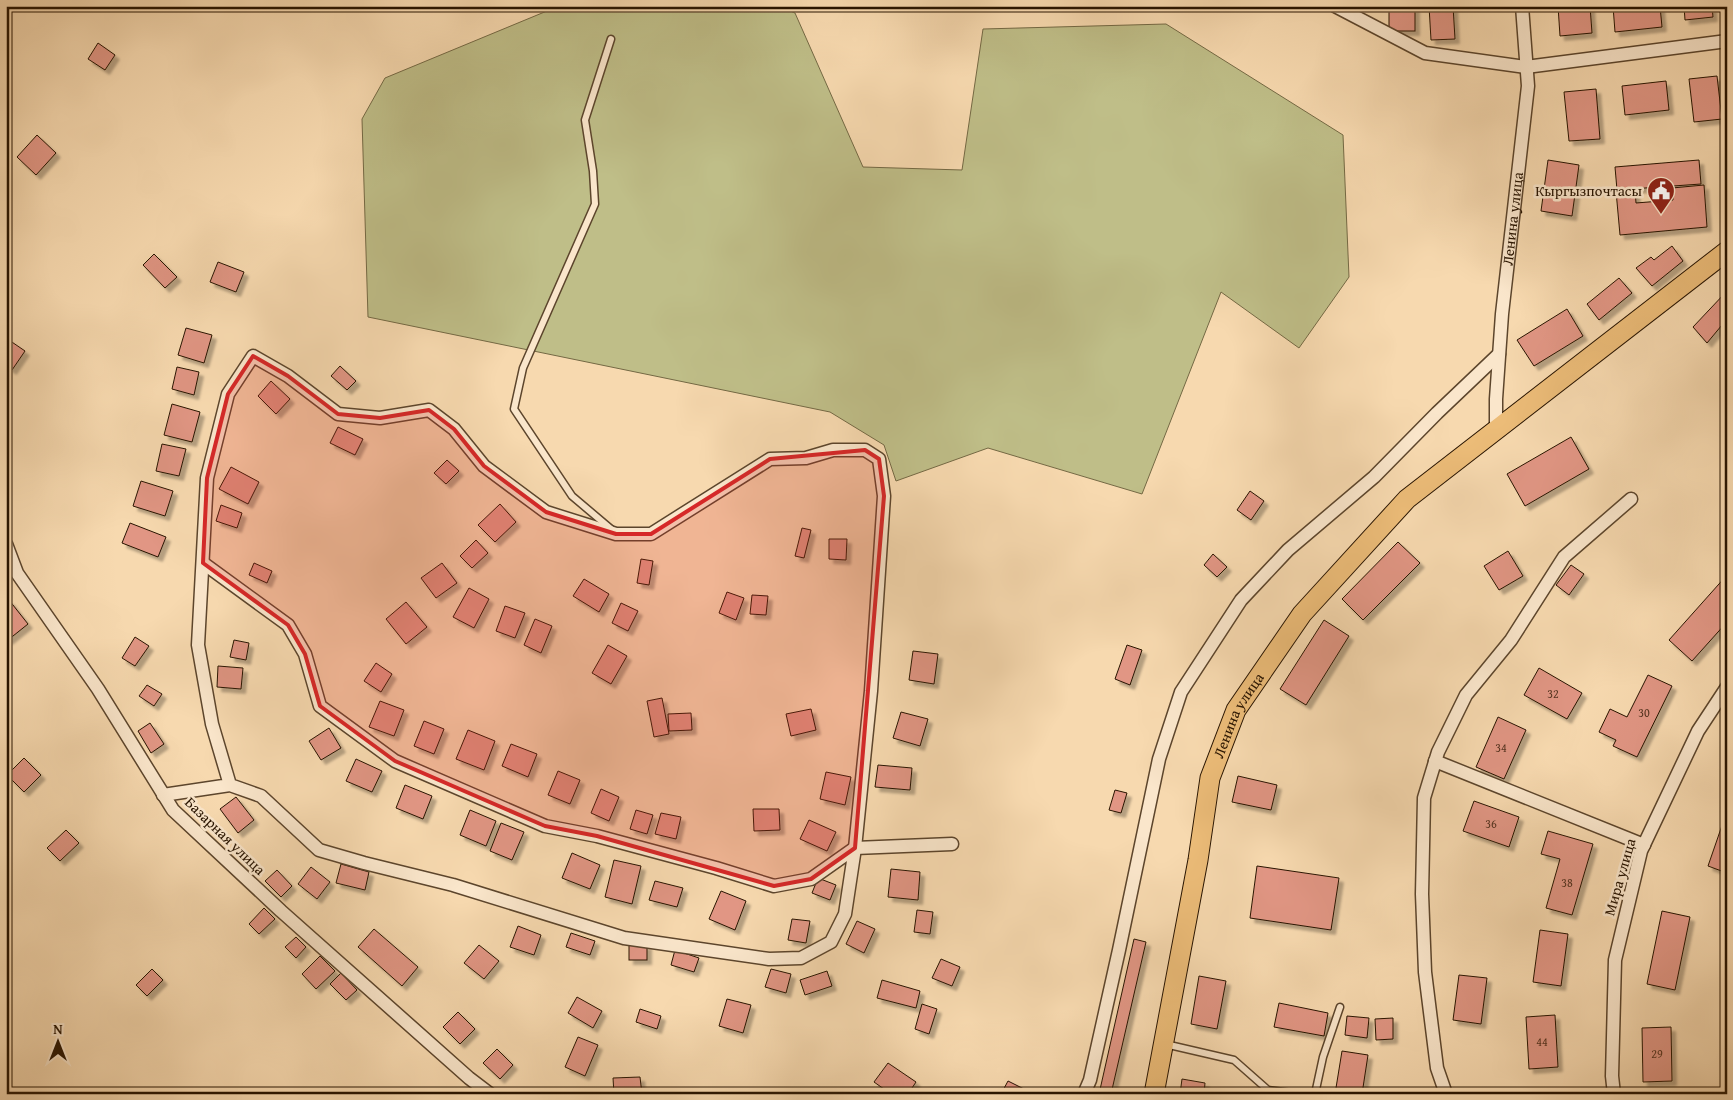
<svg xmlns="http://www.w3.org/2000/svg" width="1733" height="1100" font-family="'Gentium Book Plus',serif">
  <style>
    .green { fill: #bfbe88; stroke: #746944 }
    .building { fill: #e19684; stroke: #281400; filter: url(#shadow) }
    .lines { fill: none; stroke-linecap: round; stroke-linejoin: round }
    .service-casing { stroke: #5c452c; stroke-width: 9 }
    .minor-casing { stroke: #5c452c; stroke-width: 15 }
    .primary-casing { stroke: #281400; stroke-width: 21 }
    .service { stroke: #fae6cb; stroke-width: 6 }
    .minor { stroke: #fae6cb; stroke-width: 12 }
    .primary { stroke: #ecbc78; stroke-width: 19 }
    .marked { fill: #d62828; fill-opacity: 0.2; stroke: #d62828; stroke-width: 4; stroke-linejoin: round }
    .labels { text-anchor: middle; stroke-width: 5; stroke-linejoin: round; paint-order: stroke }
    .number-label { font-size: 12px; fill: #563421 }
    .poi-label { font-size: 15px; fill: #281400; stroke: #fae6cb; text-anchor: end }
    .street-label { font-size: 15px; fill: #281400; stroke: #fae6cb }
  </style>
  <defs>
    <filter id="shadow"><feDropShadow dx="4.5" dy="4.5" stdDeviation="1" flood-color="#0004"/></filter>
  </defs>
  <rect width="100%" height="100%" fill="#f7d9af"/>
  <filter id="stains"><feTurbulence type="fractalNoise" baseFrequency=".004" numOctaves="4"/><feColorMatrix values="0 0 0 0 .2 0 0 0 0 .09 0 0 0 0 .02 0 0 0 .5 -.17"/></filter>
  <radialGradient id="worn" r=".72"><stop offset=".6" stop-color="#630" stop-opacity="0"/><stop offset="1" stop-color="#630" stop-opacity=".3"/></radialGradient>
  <polygon class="green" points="559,6 779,6 795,13 863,167 962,170 983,29 1166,24 1343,135 1349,277 1299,348 1221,292 1142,494 988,448 896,481 884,445 830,412 368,317 362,119 385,78"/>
  <g class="building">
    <rect x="1389" y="6" width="26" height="25"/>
    <polygon points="1429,6 1453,6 1455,39 1431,40"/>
    <polygon points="1558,6 1590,6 1592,33 1560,36"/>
    <polygon points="1613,6 1660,6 1662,27 1615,32"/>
    <polygon points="1684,6 1712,6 1713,17 1685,20"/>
    <polygon points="98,43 115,55 105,70 88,59"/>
    <polygon points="1717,76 1722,119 1694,122 1689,79"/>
    <polygon points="1666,81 1669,110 1625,115 1622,86"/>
    <polygon points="1596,89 1600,139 1569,141 1564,92"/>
    <polygon points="37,135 56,153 36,175 17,157"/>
    <polygon points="1548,160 1579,165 1572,216 1541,211"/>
    <polygon points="1699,160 1701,184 1617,190 1615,167"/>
    <polygon points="1704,185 1707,227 1620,235 1616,191 1635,189 1636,203 1673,200 1672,188"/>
    <polygon points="1672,246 1683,261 1652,286 1636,268 1651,257 1654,260"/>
    <polygon points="154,254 177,277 165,288 143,265"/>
    <polygon points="218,262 244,272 236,292 210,282"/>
    <polygon points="1619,278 1632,293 1599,320 1587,304"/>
    <polygon points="1726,292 1727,319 1707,343 1693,327"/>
    <polygon points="1567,309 1583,336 1534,366 1517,340"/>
    <polygon points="186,328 212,335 204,363 178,355"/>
    <polygon points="6,338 25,351 12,370 6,366"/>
    <polygon points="340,366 356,381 347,390 331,376"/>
    <polygon points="177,367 199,372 194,395 172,389"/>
    <polygon points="271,381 290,399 276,414 258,396"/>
    <polygon points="172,404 200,412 192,442 164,435"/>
    <polygon points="338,427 363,439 355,455 330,443"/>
    <polygon points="1571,437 1589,469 1525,506 1507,474"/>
    <polygon points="162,444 186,449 179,476 156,471"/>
    <polygon points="447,460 459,471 446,484 434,473"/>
    <polygon points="231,467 259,482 248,504 219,489"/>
    <polygon points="141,481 173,491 165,516 133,506"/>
    <polygon points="1250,491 1264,501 1251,520 1237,510"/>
    <polygon points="500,504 516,522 495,542 478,525"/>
    <polygon points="221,505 242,513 237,528 216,521"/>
    <polygon points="130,523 166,537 158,557 122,543"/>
    <polygon points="802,528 811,530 804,558 795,556"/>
    <polygon points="829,539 847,539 846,560 829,559"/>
    <polygon points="476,540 488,553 472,568 460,556"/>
    <polygon points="1398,542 1420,563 1363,620 1342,599"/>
    <polygon points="1508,551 1523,576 1499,590 1484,566"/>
    <polygon points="1213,554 1227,567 1217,577 1204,565"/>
    <polygon points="641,559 653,561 649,585 637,583"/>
    <polygon points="254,563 272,571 267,583 249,575"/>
    <polygon points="442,563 457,583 436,598 421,578"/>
    <polygon points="1571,565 1584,574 1569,595 1556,585"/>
    <polygon points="1727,575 1727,622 1692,661 1669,640"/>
    <polygon points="584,579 609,594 599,612 573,596"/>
    <polygon points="469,588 489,599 474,628 453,617"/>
    <polygon points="727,592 744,598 736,620 719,613"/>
    <polygon points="752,595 768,596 766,615 750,614"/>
    <polygon points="9,600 28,624 8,640 6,639 6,602"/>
    <polygon points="406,602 427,627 406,644 386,619"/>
    <polygon points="621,603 638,611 628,631 612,623"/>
    <polygon points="505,606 525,613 515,638 496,631"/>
    <polygon points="535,619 552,626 541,653 524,645"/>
    <polygon points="1324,620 1349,636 1306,705 1280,689"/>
    <polygon points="135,637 149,646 135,666 122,658"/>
    <polygon points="234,640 249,643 246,660 230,657"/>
    <polygon points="608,645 627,656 611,684 592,673"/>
    <polygon points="1127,645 1142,650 1130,685 1115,679"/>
    <polygon points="913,651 938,654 934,684 909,680"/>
    <polygon points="376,663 392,674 381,692 364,681"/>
    <polygon points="218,666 243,668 241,689 217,687"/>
    <polygon points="1539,668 1582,693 1567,719 1524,695"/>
    <polygon points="1648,675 1672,686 1637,757 1613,746 1616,740 1599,732 1610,709 1627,717"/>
    <polygon points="147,685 162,694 154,706 139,696"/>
    <polygon points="662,698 669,734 654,737 647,701"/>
    <polygon points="380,701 404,710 394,736 369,727"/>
    <polygon points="811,709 816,730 791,736 786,714"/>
    <polygon points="901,712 928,719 920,746 893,738"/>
    <polygon points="691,713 692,730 669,731 668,714"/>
    <polygon points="1498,717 1526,730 1504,779 1476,767"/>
    <polygon points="424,721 444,729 434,754 414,746"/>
    <polygon points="150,723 164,744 151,753 138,731"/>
    <polygon points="329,728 341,748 321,760 309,741"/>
    <polygon points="468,730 495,741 484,770 456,759"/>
    <polygon points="511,744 537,754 528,777 502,766"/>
    <polygon points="24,758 41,775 24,792 7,775"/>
    <polygon points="356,759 382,771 372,792 346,781"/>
    <polygon points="878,765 912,768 910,790 875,787"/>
    <polygon points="558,771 580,780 570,804 548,795"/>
    <polygon points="826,772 851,777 845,805 820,799"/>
    <polygon points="1238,776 1277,785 1271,810 1232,802"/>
    <polygon points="405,785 432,796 423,819 396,808"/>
    <polygon points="601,789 619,797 609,821 591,813"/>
    <polygon points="1115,790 1127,793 1121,813 1109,810"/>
    <polygon points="236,797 254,820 238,833 220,809"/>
    <polygon points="1474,801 1519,817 1509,847 1463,831"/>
    <polygon points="753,809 779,809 780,830 754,831"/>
    <polygon points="470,810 496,821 486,846 460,835"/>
    <polygon points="636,810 653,815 647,834 630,829"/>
    <polygon points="1727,811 1727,873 1708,866"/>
    <polygon points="661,813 681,817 676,839 655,834"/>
    <polygon points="809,820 836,832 827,851 800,839"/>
    <polygon points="501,823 524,832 512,860 490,851"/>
    <polygon points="66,830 79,843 60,861 47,848"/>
    <polygon points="1548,831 1593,844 1572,915 1546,908 1560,859 1541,854"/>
    <polygon points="572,853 600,865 590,889 562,878"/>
    <polygon points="614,860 641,866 632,904 605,897"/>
    <polygon points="341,864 369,872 365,890 336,883"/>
    <polygon points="1257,866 1339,878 1331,930 1250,918"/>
    <polygon points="311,867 330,882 317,899 298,884"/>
    <polygon points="891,869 920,872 918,900 888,897"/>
    <polygon points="277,870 292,886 281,897 265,881"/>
    <polygon points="818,878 836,885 830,900 812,893"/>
    <polygon points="655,881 683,888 677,907 649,900"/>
    <polygon points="721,891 746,901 735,930 709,919"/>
    <polygon points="264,908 275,919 259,934 249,924"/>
    <polygon points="917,910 933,912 930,934 914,932"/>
    <polygon points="1662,911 1690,917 1675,990 1647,984"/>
    <polygon points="792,919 810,921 806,943 788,940"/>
    <polygon points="857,921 875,929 864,953 846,944"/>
    <polygon points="518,926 541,935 534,955 510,947"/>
    <polygon points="374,929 418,967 402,986 358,947"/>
    <polygon points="1540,930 1568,934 1561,986 1533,982"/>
    <polygon points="571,933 595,941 590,955 566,947"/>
    <polygon points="296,937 306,947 296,958 285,947"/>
    <polygon points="1134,939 1146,942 1111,1094 1099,1094"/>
    <polygon points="479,945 499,961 484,979 464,963"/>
    <rect x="629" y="945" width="18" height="15"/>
    <polygon points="675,950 699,958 694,972 671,965"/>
    <polygon points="320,956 335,971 316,989 302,974"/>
    <polygon points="941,959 960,967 952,986 932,978"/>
    <polygon points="152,969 163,980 147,996 136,985"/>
    <polygon points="771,969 791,974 786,993 765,987"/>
    <polygon points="827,971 832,986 805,995 800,980"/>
    <polygon points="341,973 357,990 346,1000 330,984"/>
    <polygon points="1459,975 1487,978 1481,1024 1453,1020"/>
    <polygon points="1199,976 1226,981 1217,1029 1191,1024"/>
    <polygon points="882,980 920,991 916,1008 877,998"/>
    <polygon points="577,997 602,1011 593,1028 568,1013"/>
    <polygon points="727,999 751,1005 743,1033 719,1026"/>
    <polygon points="1279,1003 1328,1013 1324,1036 1274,1027"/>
    <polygon points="922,1004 937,1009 929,1034 915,1029"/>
    <polygon points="640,1009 661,1016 657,1029 636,1022"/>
    <polygon points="458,1012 475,1029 460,1044 443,1027"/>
    <polygon points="1555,1015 1558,1067 1529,1069 1526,1017"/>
    <polygon points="1347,1016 1369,1018 1367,1038 1345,1035"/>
    <polygon points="1393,1018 1393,1039 1376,1040 1375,1019"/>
    <polygon points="1671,1027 1672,1081 1643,1082 1642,1028"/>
    <polygon points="578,1037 598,1045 585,1076 565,1067"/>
    <polygon points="497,1049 513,1065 500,1079 483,1063"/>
    <polygon points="1342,1051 1368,1055 1362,1094 1335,1094"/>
    <polygon points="888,1063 916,1082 908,1094 891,1094 874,1082"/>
    <polygon points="640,1077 642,1094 614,1094 613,1078"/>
    <polygon points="1182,1079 1205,1083 1204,1094 1180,1094"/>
    <polygon points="1008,1081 1026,1090 1024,1094 1001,1094"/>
    <polygon points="747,1091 776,1094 746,1094"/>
  </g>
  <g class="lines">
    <defs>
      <g id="service">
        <polyline points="611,39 585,120 593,171 595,204 523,368 514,409 572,496 611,529"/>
        <polyline points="1165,1044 1234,1060 1268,1090 1301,1094"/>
        <polyline points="1315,1094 1323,1057 1340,1007"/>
      </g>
      <g id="minor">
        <polyline points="1335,6 1425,53 1526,67 1727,41"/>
        <path id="s1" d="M1496,430v-31l6,-85 26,-228 -6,-80"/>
        <polyline points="6,544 17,573 98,689 173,810 281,911 469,1078 490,1094"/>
        <polyline points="203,563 288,625 305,654 320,706 395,761 545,826 597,836 716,868 774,886 811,879 855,848 952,844"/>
        <polyline points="1435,761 1644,845"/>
        <polyline points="163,795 230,785 261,796 319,850 364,863 453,885 624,938 769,959 801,958 831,942 845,914 855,848 871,691 884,496 879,459 865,450 833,450 806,458 770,459 651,534 616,534 546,512 484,466 454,429 429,410 380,418 338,414 288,376 253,356 228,394 207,478 198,645 212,724 230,785"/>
        <polyline points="1084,1094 1090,1080 1119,950 1159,759 1181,692 1241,600 1288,550 1374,477 1437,413 1499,354"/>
        <polyline points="1446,1094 1437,1068 1425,972 1422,894 1424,798 1438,752 1466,695 1511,640 1564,557 1631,499"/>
        <polyline points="1614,1094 1612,1076 1615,960 1641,851 1698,731 1727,687"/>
      </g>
      <g id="primary">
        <path id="s2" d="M1154,1094l44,-234 12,-82 26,-68 66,-96 105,-115 320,-248"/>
      </g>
    </defs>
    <use href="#service" class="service-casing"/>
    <use href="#minor" class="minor-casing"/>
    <use href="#primary" class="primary-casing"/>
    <use href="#service" class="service"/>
    <use href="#minor" class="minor"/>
    <use href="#primary" class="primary"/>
  </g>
  <path class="marked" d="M253,356l35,20 50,38 42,4 49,-8 25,19 30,37 62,46 70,22h35l119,-75 95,-9 14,9 5,37 -29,352 -44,31 -37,7 -177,-50 -52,-10 -150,-65 -75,-55 -15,-52 -17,-29 -85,-62 4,-85 21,-84z"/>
  <defs>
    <symbol id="civic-pin" viewBox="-11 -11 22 30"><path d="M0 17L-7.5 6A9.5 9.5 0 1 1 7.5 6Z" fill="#8f2418" stroke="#fae6cb"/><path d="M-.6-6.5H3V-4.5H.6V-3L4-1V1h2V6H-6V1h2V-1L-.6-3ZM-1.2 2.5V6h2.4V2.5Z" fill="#fff"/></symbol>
  </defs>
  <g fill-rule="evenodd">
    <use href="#civic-pin" x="1645" y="175" width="32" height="43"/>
  </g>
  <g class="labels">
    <g class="number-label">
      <text x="1553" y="698">32</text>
      <text x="1644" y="717">30</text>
      <text x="1501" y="752">34</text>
      <text x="1491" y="828">36</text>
      <text x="1567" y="887">38</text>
      <text x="1542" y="1046">44</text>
      <text x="1657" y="1058">29</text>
    </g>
    <g class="poi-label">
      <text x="1642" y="196">Кыргызпочтасы</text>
    </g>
    <g class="street-label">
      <text dy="5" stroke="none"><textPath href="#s1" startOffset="212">Ленина улица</textPath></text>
      <text dy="5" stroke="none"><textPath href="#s2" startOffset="390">Ленина улица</textPath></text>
      <text transform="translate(225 836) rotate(44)" y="5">Базарная улица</text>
      <text transform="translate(1620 877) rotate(-74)" y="5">Мира улица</text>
    </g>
  </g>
  <rect width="1733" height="1100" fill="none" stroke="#f7d9af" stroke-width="25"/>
  <rect x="8" y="8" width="1718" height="1085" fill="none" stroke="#281400" stroke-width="2.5"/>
  <rect x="12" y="12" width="1708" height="1075" fill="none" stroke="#281400"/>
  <g transform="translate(58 1042)" stroke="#fae6cb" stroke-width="4" paint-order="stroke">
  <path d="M0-4L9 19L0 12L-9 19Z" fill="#281400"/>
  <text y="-8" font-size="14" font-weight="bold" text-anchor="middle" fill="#281400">N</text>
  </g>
  <rect width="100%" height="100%" filter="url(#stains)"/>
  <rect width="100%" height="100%" fill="url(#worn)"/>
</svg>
